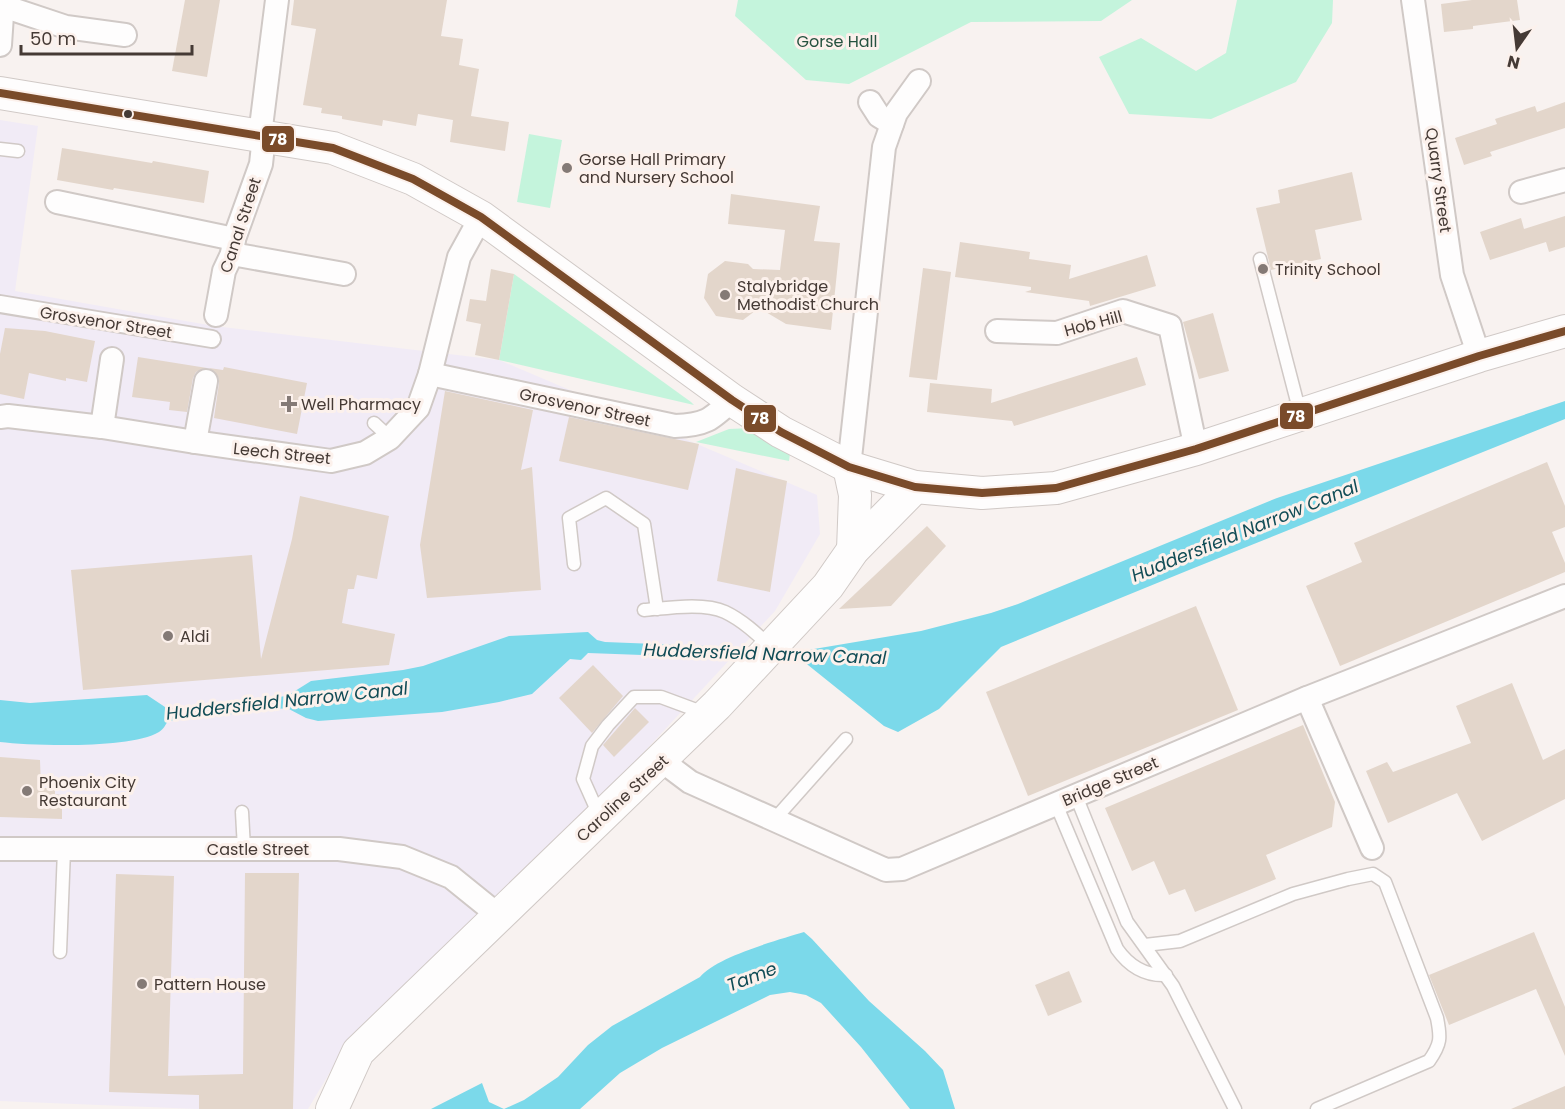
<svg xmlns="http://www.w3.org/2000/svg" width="1565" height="1109" font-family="Poppins,sans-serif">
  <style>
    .commercial { fill: #f1ebf6 }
    .green { fill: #c4f4dc }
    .water { fill: #7bd9ea }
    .building { fill: #e3d6cb }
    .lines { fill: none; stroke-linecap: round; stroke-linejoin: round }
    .service-casing { stroke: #d0c9c6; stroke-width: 15 }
    .pedestrian-casing { stroke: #d0c9c6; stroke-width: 20 }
    .minor-casing { stroke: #d0c9c6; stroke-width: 26 }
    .secondary-casing { stroke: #d0c9c6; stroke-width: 34 }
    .service { stroke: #fefdfd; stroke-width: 12 }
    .pedestrian { stroke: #fefdfd; stroke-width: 16 }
    .minor { stroke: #fefdfd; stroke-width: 22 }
    .secondary { stroke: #fefdfd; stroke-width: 32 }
    .bus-1-casing { stroke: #fcf1ec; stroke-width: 12 }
    .bus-1 { stroke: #7a4b2a; stroke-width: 8 }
    .bus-dot { fill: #453a35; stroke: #fcf1ec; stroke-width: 2 }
    .poi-dot { fill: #847a76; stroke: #fcf1ec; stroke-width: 2 }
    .labels { text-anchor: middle; stroke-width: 6; stroke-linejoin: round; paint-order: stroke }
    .park-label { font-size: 16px; fill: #25523f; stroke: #fcf1ec }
    .poi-label { font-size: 16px; fill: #453a35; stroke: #fcf1ec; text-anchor: start }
    .street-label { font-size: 16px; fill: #453a35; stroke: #fcf1ec }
    .water-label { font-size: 18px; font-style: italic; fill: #114c56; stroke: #fcf1ec }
    .line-badge { stroke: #fcf1ec; stroke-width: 2 }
    .badge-label { font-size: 16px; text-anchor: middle; font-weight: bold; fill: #fff }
  </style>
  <rect width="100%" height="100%" fill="#f8f2f0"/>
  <polygon class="commercial" points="0,120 38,126 15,291 214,326 499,360 817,495 820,534 775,611 565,837 345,1047 308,1109 198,1109 0,1101"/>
  <g class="green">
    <polygon points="738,0 1132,0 1101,21 971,22 849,84 806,80 735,16"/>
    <polygon points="1237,0 1333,0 1332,23 1296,82 1211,119 1129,114 1099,57 1141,38 1196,71 1226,53"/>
    <polygon points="529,134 562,140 550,208 517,202"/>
    <polygon points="514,274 691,402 694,405 499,360"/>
    <polygon points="751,428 790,453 789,461 696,442 729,429"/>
  </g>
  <g class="water">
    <path d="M1565,401v18l-376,151 -188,77 -62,62 -41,23 -14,-6 -81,-65 -215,-8 -7,7 -11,-1 -38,35 -33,8 -57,10 -124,9 -12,-3 -19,-10 -119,13c-3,4 -4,8 -9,11 -28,17 -125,14 -159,10v-42l30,3 117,-8 21,14 119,-13 24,-15 92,-11 20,-4 86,-30 79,-4 9,8 8,2 203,8 113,-19 70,-18 27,-9 259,-106z"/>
    <path d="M804,932l8,7 57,62 56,50 18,19 12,39h-45l-49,-62 -40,-44 -15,-8 -16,-3 -20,3 -108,53 -42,25 -40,36h-149l51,-26 7,19 15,7 20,-9 34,-23 30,-32 24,-19 88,-49c16,-20 78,-37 104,-45z"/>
  </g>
  <g class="building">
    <polygon points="185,0 220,0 207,77 172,71"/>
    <polygon points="294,0 447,0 441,36 463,39 459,65 479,69 471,116 509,122 505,151 450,142 453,120 418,114 416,126 383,120 382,126 342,119 342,116 321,113 322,108 303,105 316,29 291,25"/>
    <polygon points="1472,0 1517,0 1520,20 1473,26 1473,29 1444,32 1441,4"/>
    <polygon points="1565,102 1565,128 1490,152 1492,156 1464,165 1455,138 1497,124 1495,119 1535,106 1537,112"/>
    <polygon points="62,148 152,163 153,161 209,171 204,203 114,188 113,190 57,180"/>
    <polygon points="1352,172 1362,220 1315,230 1321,259 1271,270 1256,208 1280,203 1278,190"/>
    <polygon points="731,194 820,206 814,241 840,243 831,330 786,324 759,308 743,320 716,316 704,298 708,274 725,261 748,264 753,269 780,270 785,230 728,224"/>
    <polygon points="1565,216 1565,247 1549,252 1546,242 1490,260 1480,232 1521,218 1524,229"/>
    <polygon points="960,242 1030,252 1029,259 1071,265 1069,279 1147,255 1156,286 1090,306 1089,301 1025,292 1031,290 1031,287 955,277"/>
    <polygon points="923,268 951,272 937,380 909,377"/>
    <polygon points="491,269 514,274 499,360 475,355 481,324 466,321 470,299 486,301"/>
    <polygon points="1213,313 1229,371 1199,379 1183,322"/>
    <polygon points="5,328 45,331 95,341 87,382 66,378 66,381 29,373 24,399 0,394 0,354"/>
    <polygon points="138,357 207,368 196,372 193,378 187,412 169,410 170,402 132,397"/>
    <polygon points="1137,357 1146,385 1014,426 1012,421 927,412 930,383 992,389 991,403"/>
    <polygon points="224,367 307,383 297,434 214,418 219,383 218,376 209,368 223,370"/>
    <polygon points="445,391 533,410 521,470 532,467 541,590 427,598 420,545"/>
    <polygon points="569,417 699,444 688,490 559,461"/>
    <polygon points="1547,462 1565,506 1565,527 1552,532 1565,563 1565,572 1340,666 1306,586 1362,562 1354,543"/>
    <polygon points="736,468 787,481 770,592 717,581"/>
    <polygon points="300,496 389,516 377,579 357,575 354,589 348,589 342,623 395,634 389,665 83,690 71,570 252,555 261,659 292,539"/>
    <polygon points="927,526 946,546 891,606 839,609"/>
    <polygon points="1196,606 1238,710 1028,796 986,692"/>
    <polygon points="593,665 623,696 592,733 559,698"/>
    <polygon points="1512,683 1543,760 1565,749 1565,799 1482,841 1457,793 1388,823 1366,771 1387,762 1393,772 1471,743 1456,706"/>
    <polygon points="635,708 649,722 614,757 603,745"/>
    <polygon points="1303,725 1335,802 1332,827 1266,855 1276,879 1195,912 1185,889 1169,895 1154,861 1132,871 1105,808"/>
    <polygon points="0,757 40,760 41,788 55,788 55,794 62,795 62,819 0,817"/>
    <polygon points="245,873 299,873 293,1109 199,1109 199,1095 109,1092 116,874 174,876 168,1076 243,1074"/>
    <polygon points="1534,932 1565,1007 1565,1056 1536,989 1449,1025 1429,975"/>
    <polygon points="1069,971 1082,1002 1048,1016 1035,985"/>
    <polygon points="1565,1086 1565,1109 1511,1109"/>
  </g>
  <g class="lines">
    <defs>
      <g id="service">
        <polyline points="0,149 18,151"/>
        <polyline points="1260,259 1300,413"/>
        <polyline points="374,423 390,438"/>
        <polyline points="574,564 569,518 606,498 644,524 657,609"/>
        <path d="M644,610c23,-2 60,-8 81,2 17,8 32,22 46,35"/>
        <polyline points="1076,796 1127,922 1173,986 1235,1109"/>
        <path d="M1056,804l61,145c12,17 28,27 49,26"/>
        <polyline points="242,812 244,849"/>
        <polyline points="600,817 583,779 592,746 608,725 634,697 661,697 707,714"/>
        <polyline points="774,820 846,739"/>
        <path d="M1145,945l35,-4 113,-47 55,-15 25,-5 12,8 52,136c4,20 4,26 -8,43l-112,48"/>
        <polyline points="60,952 64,850"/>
      </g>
      <polyline id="pedestrian" points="0,304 212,339"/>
      <g id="minor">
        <polyline points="1413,0 1452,275 1479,356"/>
        <polyline points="3,6 66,27 125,35"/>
        <polyline points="0,45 3,0"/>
        <polyline points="870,102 879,116 892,124"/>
        <polyline points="260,135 277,0"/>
        <polyline points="1521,192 1565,180"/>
        <polyline points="57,202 234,239"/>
        <polyline points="232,254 344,274"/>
        <polyline points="216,315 224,271 232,254 234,239 261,164 264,136"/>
        <polyline points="997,331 1057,333 1123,311 1170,326 1196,449"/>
        <path d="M430,374l245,52c30,-1 36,-6 57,-26"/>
        <polyline points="0,417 8,416 102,427 195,442 331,461 365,453 390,438 418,408 430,374 459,257 481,217"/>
        <polyline points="102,427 112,359"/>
        <polyline points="195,442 206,381"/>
        <polyline points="849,467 884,147 896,113 919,81"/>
        <polyline points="1307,698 1372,848"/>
        <polyline points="662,761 690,782 886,870 902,869 1307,698 1565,596"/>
        <polyline points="0,849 339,849 402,857 451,877 498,915"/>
      </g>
      <g id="secondary">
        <polyline points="0,93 333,148 413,179 481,217 732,400 781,432 849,467 915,487 982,493 1056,488 1196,449 1479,356 1565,331"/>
        <polyline points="849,467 855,495 853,550"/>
        <polyline points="332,1109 358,1052 717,705 828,586 853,550 915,487"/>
      </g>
    </defs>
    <use href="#service" class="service-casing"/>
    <use href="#pedestrian" class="pedestrian-casing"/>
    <use href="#minor" class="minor-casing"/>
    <use href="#secondary" class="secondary-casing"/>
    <use href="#service" class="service"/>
    <use href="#pedestrian" class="pedestrian"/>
    <use href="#minor" class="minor"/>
    <use href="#secondary" class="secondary"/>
    <defs>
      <polyline id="bus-1" points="0,93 333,148 413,179 481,217 732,400 781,432 849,467 915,487 982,493 1056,488 1196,449 1479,356 1565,331"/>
    </defs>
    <use href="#bus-1" class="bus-1-casing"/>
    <use href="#bus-1" class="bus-1"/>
  </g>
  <circle class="bus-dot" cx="128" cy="114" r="5"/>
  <g class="poi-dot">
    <circle cx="567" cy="168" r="6"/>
    <circle cx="1263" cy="269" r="6"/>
    <circle cx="725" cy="295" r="6"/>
    <path d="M286 395h6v6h6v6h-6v6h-6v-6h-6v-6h6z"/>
    <circle cx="168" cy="636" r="6"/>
    <circle cx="27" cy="791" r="6"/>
    <circle cx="142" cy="984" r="6"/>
  </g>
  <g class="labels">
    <g class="park-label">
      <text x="837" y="47">Gorse Hall</text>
    </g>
    <g class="poi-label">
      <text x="579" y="165">Gorse Hall Primary<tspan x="579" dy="18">and Nursery School</tspan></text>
      <text x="1275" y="275">Trinity School</text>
      <text x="737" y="292">Stalybridge<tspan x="737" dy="18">Methodist Church</tspan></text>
      <text x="301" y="410">Well Pharmacy</text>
      <text x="180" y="642">Aldi</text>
      <text x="39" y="788">Phoenix City<tspan x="39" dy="18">Restaurant</tspan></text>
      <text x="154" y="990">Pattern House</text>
    </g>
    <g class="street-label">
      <text transform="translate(1439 180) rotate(82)" y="6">Quarry Street</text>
      <text transform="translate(240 225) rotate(-72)" y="6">Canal Street</text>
      <text transform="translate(106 322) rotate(9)" y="6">Grosvenor Street</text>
      <text transform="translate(1093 323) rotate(-15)" y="6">Hob Hill</text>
      <text transform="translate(585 407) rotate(12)" y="6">Grosvenor Street</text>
      <text transform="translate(282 453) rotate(6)" y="6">Leech Street</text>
      <text transform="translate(1110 781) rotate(-23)" y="6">Bridge Street</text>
      <text transform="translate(622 798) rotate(-43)" y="6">Caroline Street</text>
      <text x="258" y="855">Castle Street</text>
    </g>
    <g class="water-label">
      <text transform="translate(1245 531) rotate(-22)" y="6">Huddersfield Narrow Canal</text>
      <text transform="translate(765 654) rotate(2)" y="6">Huddersfield Narrow Canal</text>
      <text transform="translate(287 701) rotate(-6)" y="6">Huddersfield Narrow Canal</text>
      <text transform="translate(752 977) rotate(-21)" y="6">Tame</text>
    </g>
  </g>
  <g class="line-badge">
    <rect x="261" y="125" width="34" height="28" rx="6" fill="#7a4b2a"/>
    <rect x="1279" y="402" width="35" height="28" rx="6" fill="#7a4b2a"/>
    <rect x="743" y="404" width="34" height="29" rx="6" fill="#7a4b2a"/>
  </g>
  <g class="badge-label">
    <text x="278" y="145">78</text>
    <text x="1296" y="422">78</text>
    <text x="760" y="424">78</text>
  </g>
  <g transform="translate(1517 48) rotate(194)" stroke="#fcf1ec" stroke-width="4.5" paint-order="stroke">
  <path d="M0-4.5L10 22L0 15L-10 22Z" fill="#453a35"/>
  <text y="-9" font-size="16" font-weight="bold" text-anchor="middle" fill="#453a35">N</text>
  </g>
  <path d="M21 45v9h171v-9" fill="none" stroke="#453a35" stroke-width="3"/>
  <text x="30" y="45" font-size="18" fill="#453a35" stroke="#fcf1ec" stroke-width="4.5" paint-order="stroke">50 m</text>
</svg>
